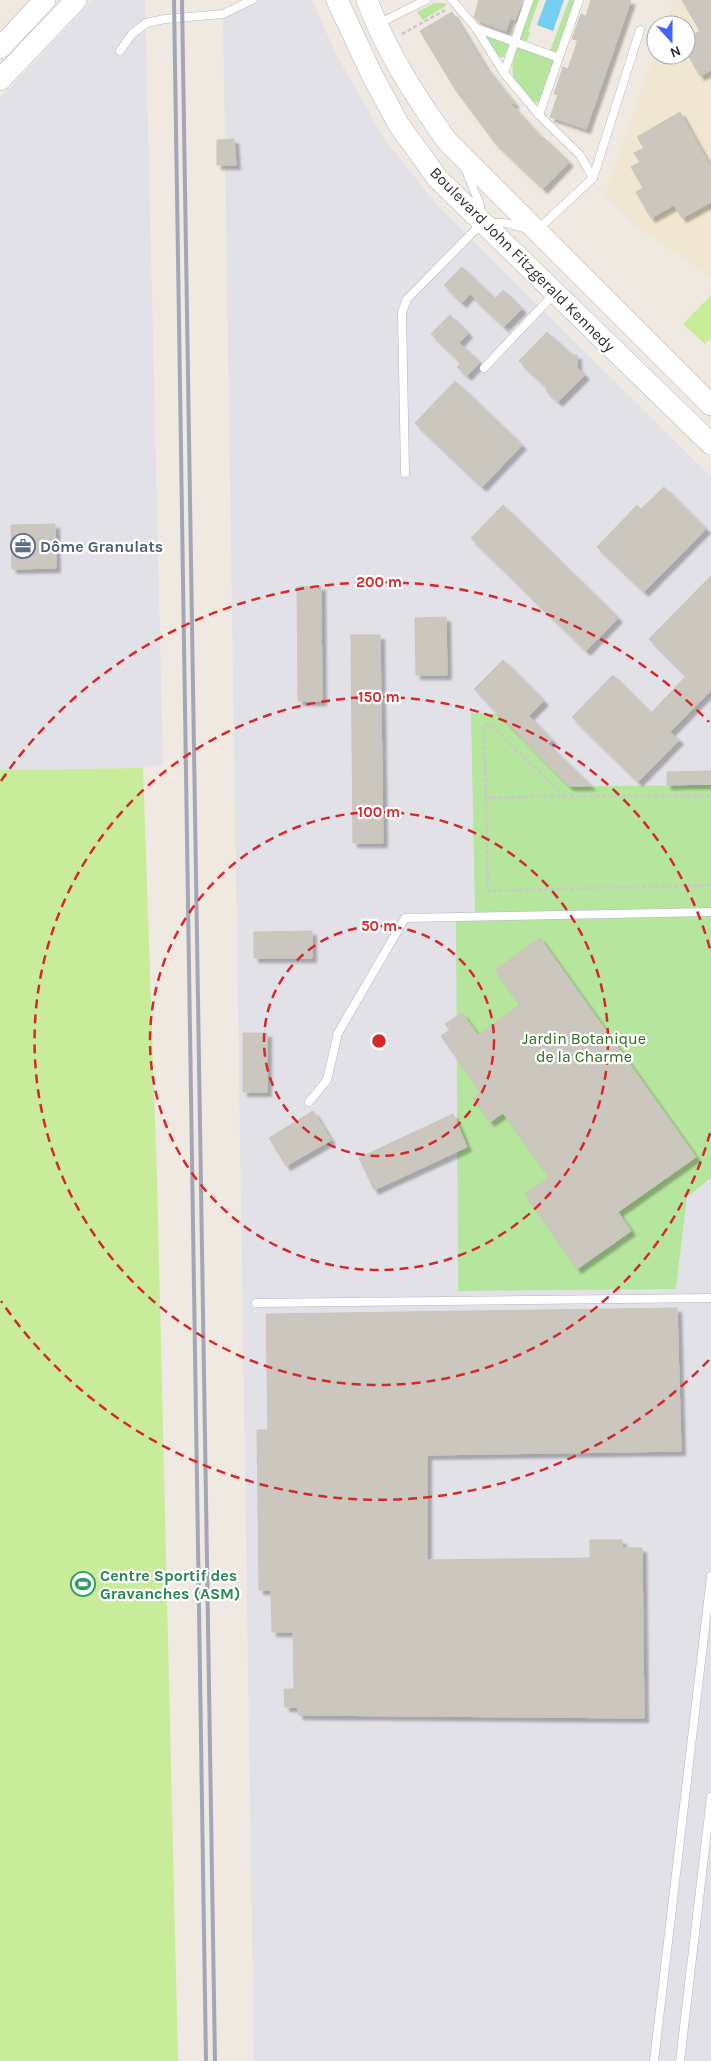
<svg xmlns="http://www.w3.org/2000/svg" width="711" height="2061" font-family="Karla,sans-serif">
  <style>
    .industrial { fill: #e3e1e8 }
    .education { fill: #f0e6d1 }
    .green { fill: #b6e59e }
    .pitch { fill: #c9ec9a }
    .water { fill: #75cff0 }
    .building { fill: #cbc7bf; stroke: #cbc5ba; filter: url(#shadow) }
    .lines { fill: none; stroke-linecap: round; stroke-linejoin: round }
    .lane-casing { stroke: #b4b7c1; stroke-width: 9 }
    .secondary-casing { stroke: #b4b7c1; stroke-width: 22 }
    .path { stroke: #c9c9c9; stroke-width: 2.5; stroke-dasharray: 4 2.5; stroke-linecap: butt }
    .lane { stroke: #fff; stroke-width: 8 }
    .secondary { stroke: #fff; stroke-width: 21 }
    .rail { stroke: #a3a6b8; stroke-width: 4 }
    .ring { fill: none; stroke: #d62828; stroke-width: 2.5; stroke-dasharray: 9 6 }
    .labels { text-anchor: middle; stroke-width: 4.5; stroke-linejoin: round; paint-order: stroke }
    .street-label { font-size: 16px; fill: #2e2e2e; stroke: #fff }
    .service-label { font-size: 16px; font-weight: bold; fill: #4e5e75; stroke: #fff; text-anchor: start }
    .park-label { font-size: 16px; fill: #2c6e1b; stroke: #fff }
    .leisure-label { font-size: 16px; font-weight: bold; fill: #27864d; stroke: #fff; text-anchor: start }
    .centre { fill: #d62828; stroke: #fff; stroke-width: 2.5 }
    .ring-label { font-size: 15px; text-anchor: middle; font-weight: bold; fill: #d62828; stroke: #fff; stroke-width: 4.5; stroke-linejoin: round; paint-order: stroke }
  </style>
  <defs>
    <filter id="shadow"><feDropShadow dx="4.5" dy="4.5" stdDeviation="1" flood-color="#0004"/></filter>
  </defs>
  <rect width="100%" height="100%" fill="#efe9e1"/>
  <g class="industrial">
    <polygon points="93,0 145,0 163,765 143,768 0,770 0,98"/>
    <polygon points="252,0 312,0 336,54 383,137 436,204 711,477 711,784 569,786 676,1289 687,1197 711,1178 711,2061 254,2061 223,14"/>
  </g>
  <polygon class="education" points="674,0 711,0 711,277 634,224 605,195 656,50 656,55 686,55 686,25 665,25"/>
  <g class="green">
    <polygon points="534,0 539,0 528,32 530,32 526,43 519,40"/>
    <polygon points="569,0 575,0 556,53 550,51"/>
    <polygon points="434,3 444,3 447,5 423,20 417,12"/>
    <polygon points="485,35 510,43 504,57 498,57"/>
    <path d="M518,46l37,13 -14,40 -4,4 -4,-1c-21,-25 -26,-24 -15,-56z"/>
    <polygon points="471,713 500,714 569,786 711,785 711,1178 687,1197 676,1289 458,1291 456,916 475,915"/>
  </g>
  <g class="pitch">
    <polygon points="711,295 711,338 705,344 683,324"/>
    <polygon points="143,768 157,1178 178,2061 0,2061 0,770"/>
  </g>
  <polygon class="water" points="546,0 564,0 553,31 537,25"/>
  <g class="building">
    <polygon points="479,0 523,0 515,20 510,18 506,31 477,20 474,17"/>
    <polygon points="591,0 631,0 586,129 550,117 558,95 554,94 563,67 568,69 578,40 572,39 581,14 586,16"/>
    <polygon points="682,0 711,0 711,70 700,76 686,51 686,39 700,31"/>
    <polygon points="452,12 486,68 515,104 510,103 543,139 543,137 569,162 543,189 495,143 455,89 420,31"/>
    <polygon points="680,112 711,168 711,202 682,218 674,205 651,218 636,192 643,188 631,167 640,162 634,153 644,148 637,137"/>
    <polygon points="234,139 236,165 217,165 217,140"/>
    <polygon points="462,267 495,299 503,290 522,309 504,327 470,294 462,303 444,285"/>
    <polygon points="450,315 468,333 459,343 480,362 467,376 457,367 461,363 431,334"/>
    <polygon points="547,332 565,349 573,355 577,355 577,367 585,375 558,402 546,391 548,389 519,361"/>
    <polygon points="455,381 522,445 482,487 415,423"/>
    <polygon points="664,487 706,529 644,592 597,547 637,505 641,509"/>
    <polygon points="503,505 618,618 586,651 471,538"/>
    <polygon points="55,524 56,568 12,569 11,525"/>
    <polygon points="711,576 711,690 670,732 679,740 638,782 572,717 613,675 651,713 686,676 649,639"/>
    <polygon points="321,586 322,701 298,701 297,587"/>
    <polygon points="446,617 447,675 416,675 415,618"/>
    <polygon points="351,635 380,635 383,843 353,843"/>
    <polygon points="503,660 544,701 529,716 552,740 548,744 591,786 569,786 474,689"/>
    <polygon points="711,771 711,784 667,785 667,772"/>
    <polygon points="312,931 312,958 254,958 254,932"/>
    <polygon points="540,938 696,1157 618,1212 631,1231 577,1269 525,1194 549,1177 503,1113 490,1122 473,1098 481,1093 441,1036 450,1030 445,1024 462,1013 478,1035 520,1005 495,970"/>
    <rect x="243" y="1033" width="24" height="59"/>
    <polygon points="313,1111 331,1140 286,1166 269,1138"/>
    <polygon points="453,1114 467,1147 374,1190 359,1158"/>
    <polygon points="677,1308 681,1451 427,1455 427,1560 590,1558 590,1540 622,1540 622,1548 642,1548 644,1718 299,1715 297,1707 285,1707 284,1689 294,1689 293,1632 272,1632 271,1590 259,1590 257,1430 268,1430 266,1314"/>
  </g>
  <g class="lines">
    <defs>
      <g id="lane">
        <polyline points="452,0 476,28 504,73 539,115 580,155 593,178"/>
        <polyline points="378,24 426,0"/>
        <polyline points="476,28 559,58"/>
        <polyline points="120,51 132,34 146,23 165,19 223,14 252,0"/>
        <polyline points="504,73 529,0"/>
        <polyline points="539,115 579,0"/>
        <polyline points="465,168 480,205 481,213"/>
        <polyline points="490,223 506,223 527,229"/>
        <polyline points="537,230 593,178 640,30"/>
        <polyline points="484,368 555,293"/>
        <polyline points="405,473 402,312 407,299 481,224"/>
        <polyline points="309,1102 327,1080 338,1033 405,918 711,912"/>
        <polyline points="256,1303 711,1298"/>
        <polyline points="654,2061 711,1576"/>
        <polyline points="680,2061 711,1797"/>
      </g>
      <g id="secondary">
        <polyline points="337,0 372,75 399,125 438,179 711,444"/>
        <path d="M367,0c19,51 48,96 80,141l264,264"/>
        <polyline points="0,48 45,0"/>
        <polyline points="0,80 76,0"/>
      </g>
    </defs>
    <use href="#lane" class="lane-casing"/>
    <use href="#secondary" class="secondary-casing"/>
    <g class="path">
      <polyline points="402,34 445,10"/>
      <polyline points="564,796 490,724 484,725 488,891 711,885"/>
      <polyline points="485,798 564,796 711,796"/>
    </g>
    <use href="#lane" class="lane"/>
    <use href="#secondary" class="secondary"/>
    <g class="rail">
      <polyline points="174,0 206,2061"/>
      <polyline points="182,0 215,2061"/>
    </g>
  </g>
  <g class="ring">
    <circle cx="379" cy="1041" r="115"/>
    <circle cx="379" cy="1041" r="229"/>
    <path d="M710 1133A344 344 0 1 1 710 949"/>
    <path d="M709 1360A459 459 0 0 1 1 1301M1 781A459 459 0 0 1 709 722"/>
  </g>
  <defs>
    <symbol id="office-ring" viewBox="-11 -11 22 22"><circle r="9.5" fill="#fff" stroke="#5c6f8a" stroke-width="1.5"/><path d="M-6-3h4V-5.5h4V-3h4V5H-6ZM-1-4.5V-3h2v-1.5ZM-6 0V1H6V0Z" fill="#5c6f8a"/></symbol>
    <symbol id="stadium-ring" viewBox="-11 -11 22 22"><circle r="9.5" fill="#fff" stroke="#2e9e5b" stroke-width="1.5"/><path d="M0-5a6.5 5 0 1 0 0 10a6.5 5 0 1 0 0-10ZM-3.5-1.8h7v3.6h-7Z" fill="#2e9e5b"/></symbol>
  </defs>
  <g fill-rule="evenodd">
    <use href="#office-ring" x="9" y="532" width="28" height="28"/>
    <use href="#stadium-ring" x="69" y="1570" width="28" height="28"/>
  </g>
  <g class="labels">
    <g class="street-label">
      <text transform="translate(523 259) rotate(45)" y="6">Boulevard John Fitzgerald Kennedy</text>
    </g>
    <g class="service-label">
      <text x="40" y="552">Dôme Granulats</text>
    </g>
    <g class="park-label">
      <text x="584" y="1044">Jardin Botanique<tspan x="584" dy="18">de la Charme</tspan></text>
    </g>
    <g class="leisure-label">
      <text x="100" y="1581">Centre Sportif des<tspan x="100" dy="18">Gravanches (ASM)</tspan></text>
    </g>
  </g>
  <circle cx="379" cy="1041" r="8" class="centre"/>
  <g class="ring-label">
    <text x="379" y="587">200 m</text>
    <text x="379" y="702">150 m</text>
    <text x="379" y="817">100 m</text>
    <text x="379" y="931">50 m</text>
  </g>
  <g transform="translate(671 40) rotate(159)"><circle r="24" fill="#ffffff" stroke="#ababab"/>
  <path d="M0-4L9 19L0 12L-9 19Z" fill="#4264fb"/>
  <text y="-8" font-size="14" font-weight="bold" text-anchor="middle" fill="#2e2e2e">N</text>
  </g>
</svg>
